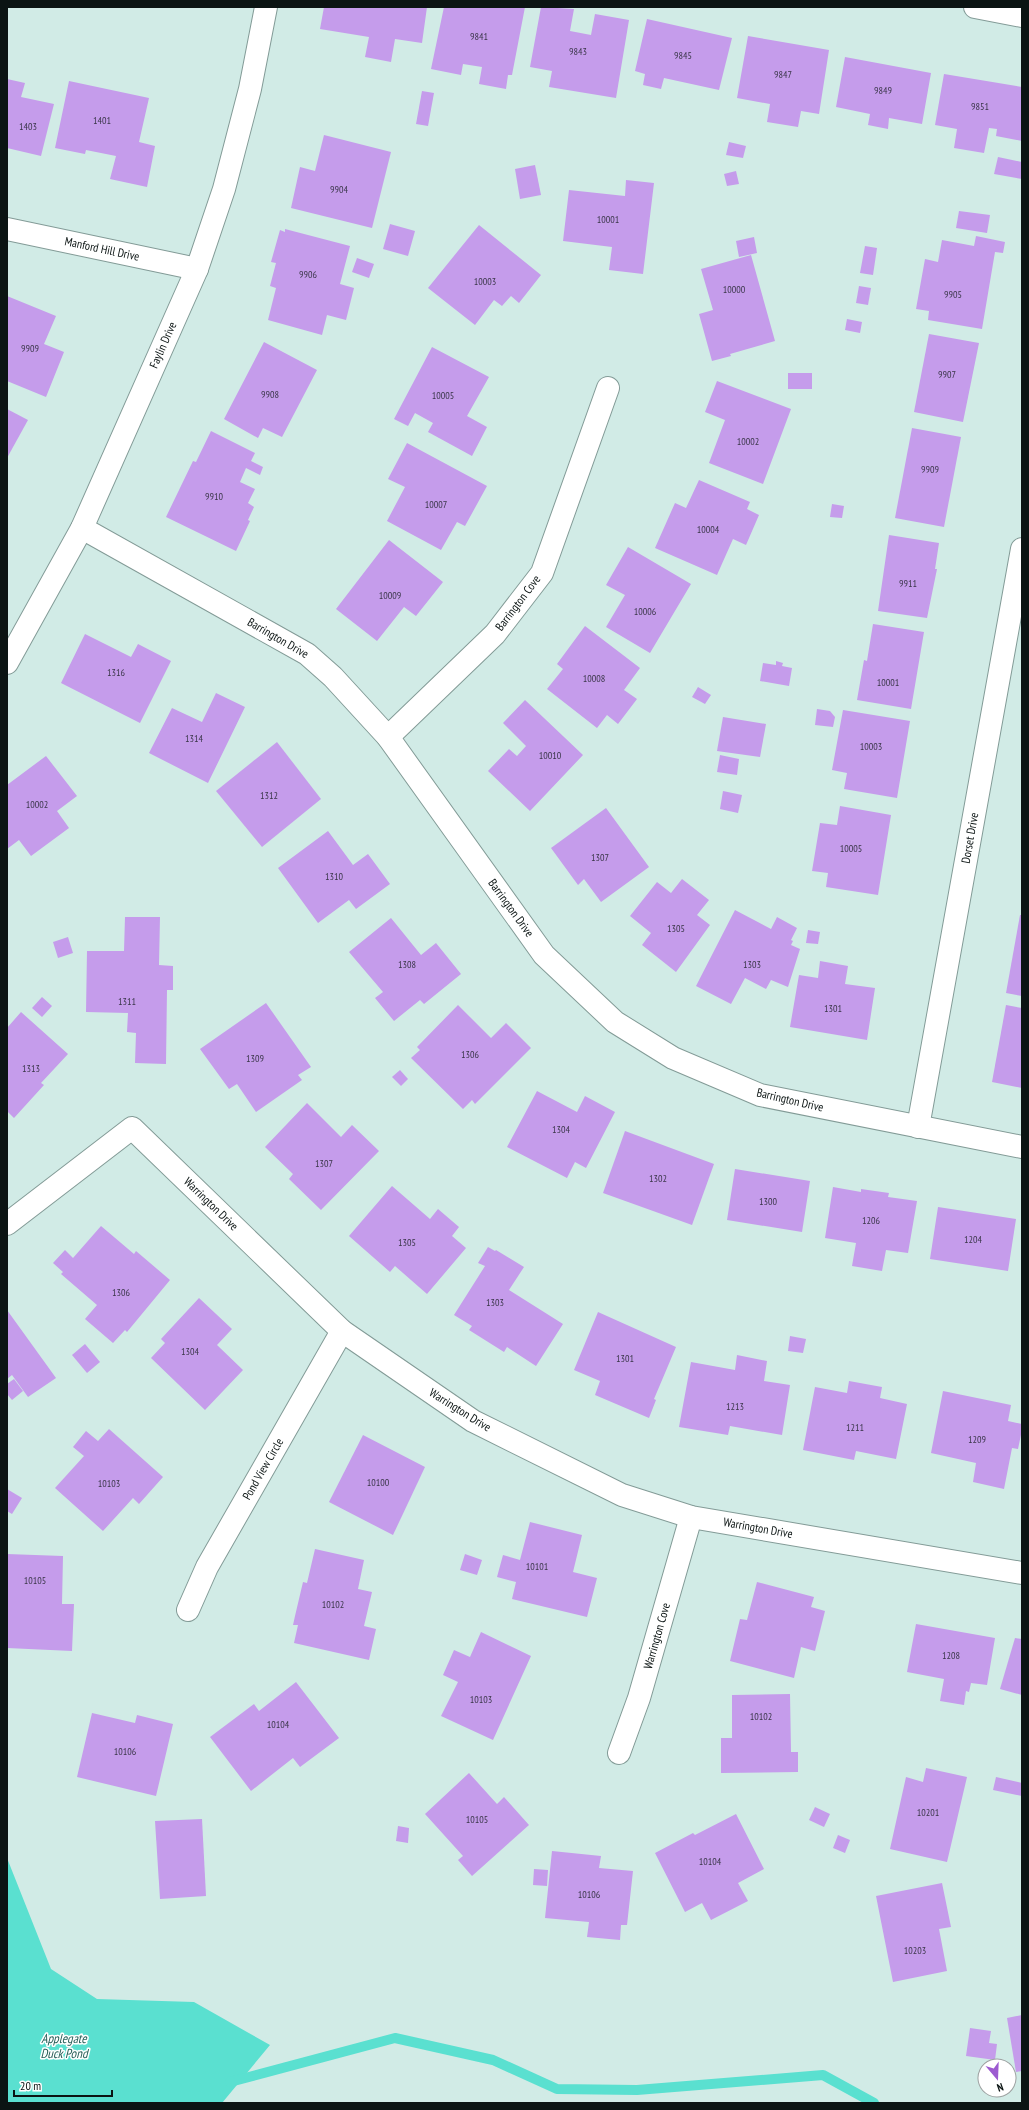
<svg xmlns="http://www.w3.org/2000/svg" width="1029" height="2110" font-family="'PT Sans Narrow',sans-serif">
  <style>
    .water { fill: #5ae0d0 }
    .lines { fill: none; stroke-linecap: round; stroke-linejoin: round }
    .stream { stroke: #5ae0d0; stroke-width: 10 }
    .building { fill: #c59ceb }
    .street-casing { stroke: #839b97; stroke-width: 24 }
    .street { stroke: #fff; stroke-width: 22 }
    .labels { text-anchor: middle; stroke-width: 3; stroke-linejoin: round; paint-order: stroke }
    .number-label { font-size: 10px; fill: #3a3649 }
    .street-label { font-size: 12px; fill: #0b1413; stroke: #fff }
    .water-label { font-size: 13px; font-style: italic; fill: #275f58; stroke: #fff }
  </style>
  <rect width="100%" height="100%" fill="#d1ebe6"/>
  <polygon class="water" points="7,1858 51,1969 97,1999 194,2002 270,2045 222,2103 7,2103"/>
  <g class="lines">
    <polyline class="stream" points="230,2082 395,2038 493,2060 557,2089 637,2090 823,2075 874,2103"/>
  </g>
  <g class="building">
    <polygon points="324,7 427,7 422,43 395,39 391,62 365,57 369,37 320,29"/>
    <polygon points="444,7 488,8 525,7 512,75 508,75 506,89 479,84 482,67 463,64 461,75 431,69"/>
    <polygon points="541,7 574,9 570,31 591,35 595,14 629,20 616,98 549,87 552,71 530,67"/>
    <polygon points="647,19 732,38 719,90 664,78 661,89 643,85 645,74 635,71"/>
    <polygon points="748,36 829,50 819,114 801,111 798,127 767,122 770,104 737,98"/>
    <polygon points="845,57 931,73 922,124 889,118 888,129 868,125 870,114 836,107"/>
    <polygon points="944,74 1022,87 1022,141 996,136 997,129 989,128 984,153 954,148 957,129 935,125"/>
    <polygon points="7,79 25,83 21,97 54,104 41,156 7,148"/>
    <polygon points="69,81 149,98 139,142 155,146 147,187 110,179 116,156 86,150 85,154 55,148"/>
    <polygon points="422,91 434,93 428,126 416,124"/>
    <polygon points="324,135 391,152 372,228 291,208 300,167 315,171"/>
    <polygon points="729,142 746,146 743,158 726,155"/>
    <polygon points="998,157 1022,162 1022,179 994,174"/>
    <polygon points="535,165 541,195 520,199 515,169"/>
    <polygon points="736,171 739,184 727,186 724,174"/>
    <polygon points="626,180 654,183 643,274 609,270 612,247 563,241 569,190 625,196"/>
    <polygon points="959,211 990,215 987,233 956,228"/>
    <polygon points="390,224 415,231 408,256 383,249"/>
    <polygon points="479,225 541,275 519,303 511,296 502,306 494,300 475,325 428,288"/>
    <polygon points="285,229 350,246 340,284 354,288 346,320 327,315 322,335 268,320 276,288 270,286 276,263 271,262 280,230 285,232"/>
    <polygon points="976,236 1005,242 1003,253 995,252 982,329 928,320 929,311 916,309 925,259 938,262 942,240 974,246"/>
    <polygon points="754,237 757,253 739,257 736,241"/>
    <polygon points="865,246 877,248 873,275 860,273"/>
    <polygon points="751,255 775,341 730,354 731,356 712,361 699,314 713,310 701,269"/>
    <polygon points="357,258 374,264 369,278 352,272"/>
    <polygon points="859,286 871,288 868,305 856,303"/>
    <polygon points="7,296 56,316 44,344 64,352 46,397 7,381"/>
    <polygon points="847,319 862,322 860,333 845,330"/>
    <polygon points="929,334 979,343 963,422 914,412"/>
    <polygon points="264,342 317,370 282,437 263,428 258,438 224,419"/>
    <polygon points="432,347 489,377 467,416 487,427 472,456 428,432 433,423 415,413 408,426 394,419"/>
    <rect x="788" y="373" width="24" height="16"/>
    <polygon points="717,381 791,409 763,484 709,463 725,420 705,412"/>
    <polygon points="7,409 28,420 7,458"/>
    <polygon points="912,428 961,437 944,527 895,518"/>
    <polygon points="211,431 255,453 251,461 263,467 260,475 246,468 240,482 255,489 248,503 254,507 248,520 250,521 236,551 166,517 193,461 196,462"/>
    <polygon points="407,443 487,486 465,526 457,522 441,550 387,521 405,487 388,479"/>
    <polygon points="699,480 750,502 747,509 759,515 746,545 733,539 717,575 655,548 675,503 686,508"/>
    <polygon points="832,504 844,506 842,518 830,517"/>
    <polygon points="889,535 939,543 935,569 937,569 927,618 878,611"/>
    <polygon points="389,540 443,582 416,616 404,607 377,641 336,609"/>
    <polygon points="628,547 691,584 650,653 606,627 625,595 606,585"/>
    <polygon points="873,624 924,632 911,709 857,700 864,660 867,661"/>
    <polygon points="585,626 640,668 624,690 637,699 618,724 607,715 597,728 547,689 563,669 557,664"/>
    <polygon points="85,634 131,657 138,644 171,661 140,723 61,683"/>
    <polygon points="776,661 783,663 782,666 792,668 789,686 760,681 763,663 776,665"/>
    <polygon points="698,687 711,695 705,704 692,697"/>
    <polygon points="216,693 245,707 208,783 149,753 172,708 202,722"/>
    <polygon points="525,700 583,755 530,811 488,771 509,749 517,756 526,746 503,723"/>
    <polygon points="817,709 830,711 835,717 833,727 815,725"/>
    <polygon points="843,710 910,721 897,798 844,789 847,773 832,770"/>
    <polygon points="723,717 766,724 760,757 717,751"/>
    <polygon points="277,742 321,799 262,847 216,791"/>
    <polygon points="720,755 739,759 737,775 717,772"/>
    <polygon points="46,756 77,796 57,811 69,828 31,856 19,840 7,849 7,785"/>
    <polygon points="723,791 742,795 738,813 720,809"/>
    <polygon points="840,806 891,815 878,895 826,887 828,873 812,871 820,823 837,825"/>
    <polygon points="606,808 649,867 601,902 584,879 578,885 551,848"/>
    <polygon points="328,831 353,865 368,854 390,884 356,909 349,900 318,923 278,868"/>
    <polygon points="682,879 709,900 697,915 710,925 676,972 642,945 651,933 630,916 657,882 671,893"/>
    <polygon points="735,910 771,929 777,917 797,928 791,940 793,941 791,945 800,949 788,987 771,980 766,989 745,978 731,1004 696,986"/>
    <polygon points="1020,915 1022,915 1022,996 1006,993"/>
    <polygon points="125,917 160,917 159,965 173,966 173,990 167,990 166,1064 135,1063 136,1033 127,1032 128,1013 86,1012 87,951 124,951"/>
    <polygon points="391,918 421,955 436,943 461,974 424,1004 420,1000 394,1021 375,998 383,992 349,952"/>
    <polygon points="808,930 820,932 818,944 806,943"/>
    <polygon points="68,937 73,953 58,958 53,942"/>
    <polygon points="820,961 848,966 845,984 875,988 867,1040 790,1027 799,975 818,978"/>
    <polygon points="42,997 52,1006 42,1017 32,1008"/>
    <polygon points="266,1003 311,1067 298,1075 302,1080 256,1112 237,1084 229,1089 200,1049"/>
    <polygon points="458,1005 491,1038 506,1023 531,1048 475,1104 472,1100 463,1109 411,1058 420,1050 417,1047"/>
    <polygon points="1006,1005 1022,1008 1022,1088 992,1082"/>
    <polygon points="21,1012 68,1054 41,1083 44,1085 14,1118 7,1111 7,1028"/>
    <polygon points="400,1070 408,1079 401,1086 392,1077"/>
    <polygon points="537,1091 577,1112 585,1096 615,1112 586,1168 575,1162 567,1178 507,1147"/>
    <polygon points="307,1103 341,1137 352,1125 379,1151 321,1210 289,1179 293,1174 265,1147"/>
    <polygon points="625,1131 714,1164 692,1225 603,1193"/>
    <polygon points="735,1169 810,1181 802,1232 727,1220"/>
    <polygon points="392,1186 430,1219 438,1209 459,1227 452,1236 466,1248 427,1294 395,1266 390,1272 349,1236"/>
    <polygon points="833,1187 861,1192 861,1189 889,1193 888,1197 917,1201 908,1253 886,1250 882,1271 852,1266 856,1243 825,1238"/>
    <polygon points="938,1207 1016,1219 1008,1271 930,1259"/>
    <polygon points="101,1226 134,1254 136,1251 170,1280 127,1332 125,1330 113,1343 85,1319 97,1305 61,1274 63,1272 53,1263 65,1250 73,1258"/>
    <polygon points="488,1247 495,1251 496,1250 524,1267 509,1290 563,1324 536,1366 507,1347 504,1352 469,1330 472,1326 454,1315 485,1266 478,1263"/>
    <polygon points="199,1298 232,1329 217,1345 243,1370 205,1410 151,1358 165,1343 161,1339"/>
    <polygon points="7,1310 56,1378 28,1397 12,1375 7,1379"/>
    <polygon points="598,1312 676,1347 654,1399 656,1400 649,1418 595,1395 600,1381 574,1370"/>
    <polygon points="790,1336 806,1339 803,1353 788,1351"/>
    <polygon points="85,1344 100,1362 87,1373 72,1355"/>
    <polygon points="737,1355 767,1361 764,1381 790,1385 782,1435 730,1426 728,1435 679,1427 691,1362 735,1370"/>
    <polygon points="14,1379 23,1391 12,1400 7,1394 7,1384"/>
    <polygon points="849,1381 882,1387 880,1398 907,1404 896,1459 856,1451 854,1460 803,1450 815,1387 847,1393"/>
    <polygon points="943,1391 1011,1405 1008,1421 1022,1424 1022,1430 1018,1449 1012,1448 1004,1489 973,1482 976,1463 931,1453"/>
    <polygon points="109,1429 163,1477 139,1504 133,1498 103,1531 55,1488 84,1456 73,1447 86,1431 98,1441"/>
    <polygon points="363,1435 425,1467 393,1535 329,1502"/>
    <polygon points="7,1489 22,1498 12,1514 7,1511"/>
    <polygon points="530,1522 582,1535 573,1572 597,1578 587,1617 512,1599 516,1582 497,1577 503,1555 520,1560"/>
    <polygon points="315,1549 364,1560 358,1589 372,1592 364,1626 376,1629 369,1660 294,1643 298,1625 293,1625 295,1616 303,1582 307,1583"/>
    <polygon points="7,1554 63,1556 62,1604 74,1604 72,1651 7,1648"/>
    <polygon points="465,1554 482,1560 477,1575 460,1570"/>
    <polygon points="757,1582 814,1597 811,1607 825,1611 815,1651 801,1647 794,1678 730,1661 740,1619 747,1620"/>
    <polygon points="916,1624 995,1638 987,1685 971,1683 969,1692 966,1691 964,1705 940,1701 944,1679 907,1672"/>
    <polygon points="481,1632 531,1656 493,1740 441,1716 458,1682 443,1675 454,1650 470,1657"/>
    <polygon points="1015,1638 1022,1639 1022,1695 1000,1689"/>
    <polygon points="296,1682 339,1738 300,1767 293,1758 251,1791 210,1737 254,1704 259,1711"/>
    <polygon points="790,1694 791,1752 798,1752 798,1772 721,1773 721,1738 732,1738 732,1695"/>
    <polygon points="92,1713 135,1723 137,1715 173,1724 156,1796 77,1777"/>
    <polygon points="926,1768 967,1777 947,1862 890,1849 906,1777 923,1782"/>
    <polygon points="469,1773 497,1804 504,1797 529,1825 472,1876 458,1860 463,1856 425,1814"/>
    <polygon points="996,1777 1022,1783 1022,1796 993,1790"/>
    <polygon points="815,1807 830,1814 824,1827 809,1820"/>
    <polygon points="736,1814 764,1869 738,1883 748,1901 711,1920 702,1903 685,1912 655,1853 693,1833 695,1835"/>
    <polygon points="202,1819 206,1896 160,1899 155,1821"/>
    <polygon points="398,1826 409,1828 408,1843 396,1841"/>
    <polygon points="838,1835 850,1840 845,1853 833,1848"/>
    <polygon points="552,1851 601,1856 599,1868 633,1871 627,1925 621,1925 620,1940 587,1937 589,1922 545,1918"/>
    <polygon points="534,1869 548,1870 547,1886 533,1885"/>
    <polygon points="942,1883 951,1927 939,1929 947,1971 893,1982 876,1896"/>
    <polygon points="1022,2015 1022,2071 1016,2072 1007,2018"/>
    <polygon points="970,2028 991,2031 989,2043 997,2044 995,2060 966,2056"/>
  </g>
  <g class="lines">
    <defs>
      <g id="street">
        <polyline points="975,7 1022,16"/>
        <polyline points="7,229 197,269"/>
        <polyline points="82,528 307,654 333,677 388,737 544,955 615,1022 673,1058 760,1095 1022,1147"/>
        <polyline points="7,663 82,528 197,269 224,189 250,89 266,7"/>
        <polyline points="388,737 495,634 542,573 608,388"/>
        <polyline points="918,1127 1022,549"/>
        <polyline points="7,1224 132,1128 342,1331 473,1421 622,1495 691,1517 1022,1573"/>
        <polyline points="188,1610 207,1567 342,1331"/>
        <polyline points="619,1753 639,1698 691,1517"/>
      </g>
    </defs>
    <use href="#street" class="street-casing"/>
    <use href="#street" class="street"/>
  </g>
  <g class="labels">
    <g class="number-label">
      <text x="479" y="40">9841</text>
      <text x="578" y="55">9843</text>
      <text x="683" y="59">9845</text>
      <text x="783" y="78">9847</text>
      <text x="883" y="94">9849</text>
      <text x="980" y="110">9851</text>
      <text x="102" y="124">1401</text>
      <text x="28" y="130">1403</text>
      <text x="339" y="193">9904</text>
      <text x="608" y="223">10001</text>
      <text x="308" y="278">9906</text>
      <text x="485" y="285">10003</text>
      <text x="734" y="293">10000</text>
      <text x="953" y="298">9905</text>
      <text x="30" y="352">9909</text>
      <text x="947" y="378">9907</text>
      <text x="270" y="398">9908</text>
      <text x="443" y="399">10005</text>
      <text x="748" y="445">10002</text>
      <text x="930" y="473">9909</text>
      <text x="214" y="500">9910</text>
      <text x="436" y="508">10007</text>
      <text x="708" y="533">10004</text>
      <text x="908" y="587">9911</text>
      <text x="390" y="599">10009</text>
      <text x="645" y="615">10006</text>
      <text x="116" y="676">1316</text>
      <text x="594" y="682">10008</text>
      <text x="888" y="686">10001</text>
      <text x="194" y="742">1314</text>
      <text x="871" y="750">10003</text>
      <text x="550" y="759">10010</text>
      <text x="269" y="799">1312</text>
      <text x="37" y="808">10002</text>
      <text x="851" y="852">10005</text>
      <text x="600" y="861">1307</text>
      <text x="334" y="880">1310</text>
      <text x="676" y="932">1305</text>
      <text x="407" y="968">1308</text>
      <text x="752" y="968">1303</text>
      <text x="127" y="1005">1311</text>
      <text x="833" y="1012">1301</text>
      <text x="470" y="1058">1306</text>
      <text x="255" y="1062">1309</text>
      <text x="31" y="1072">1313</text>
      <text x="561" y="1133">1304</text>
      <text x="324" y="1167">1307</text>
      <text x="658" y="1182">1302</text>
      <text x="768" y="1205">1300</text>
      <text x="871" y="1224">1206</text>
      <text x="973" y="1243">1204</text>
      <text x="407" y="1246">1305</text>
      <text x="121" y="1296">1306</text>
      <text x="495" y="1306">1303</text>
      <text x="190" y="1355">1304</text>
      <text x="625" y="1362">1301</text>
      <text x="735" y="1410">1213</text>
      <text x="855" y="1431">1211</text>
      <text x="977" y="1443">1209</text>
      <text x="378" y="1486">10100</text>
      <text x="109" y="1487">10103</text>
      <text x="537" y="1570">10101</text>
      <text x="35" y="1584">10105</text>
      <text x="333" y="1608">10102</text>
      <text x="951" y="1659">1208</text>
      <text x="481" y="1703">10103</text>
      <text x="761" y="1720">10102</text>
      <text x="278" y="1728">10104</text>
      <text x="125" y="1755">10106</text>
      <text x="928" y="1816">10201</text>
      <text x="477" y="1823">10105</text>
      <text x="710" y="1865">10104</text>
      <text x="589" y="1898">10106</text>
      <text x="915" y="1954">10203</text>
    </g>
    <g class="street-label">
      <text transform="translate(102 249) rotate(12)" y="4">Manford Hill Drive</text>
      <text transform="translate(163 345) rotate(-66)" y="4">Faylin Drive</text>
      <text transform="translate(518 603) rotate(-53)" y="4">Barrington Cove</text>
      <text transform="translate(278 638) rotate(30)" y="4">Barrington Drive</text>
      <text transform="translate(970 838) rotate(-80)" y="4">Dorset Drive</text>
      <text transform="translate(511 908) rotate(54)" y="4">Barrington Drive</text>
      <text transform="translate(790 1100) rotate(13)" y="4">Barrington Drive</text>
      <text transform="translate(211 1204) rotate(44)" y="4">Warrington Drive</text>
      <text transform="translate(460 1410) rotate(32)" y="4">Warrington Drive</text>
      <text transform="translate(263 1469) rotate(-60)" y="4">Pond View Circle</text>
      <text transform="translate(758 1528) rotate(10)" y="4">Warrington Drive</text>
      <text transform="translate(657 1636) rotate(-74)" y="4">Warrington Cove</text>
    </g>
    <g class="water-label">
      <text x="64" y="2043">Applegate<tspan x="64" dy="15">Duck Pond</tspan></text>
    </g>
  </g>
  <rect width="1029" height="2110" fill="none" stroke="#0b1413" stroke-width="16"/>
  <g transform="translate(997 2078) rotate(161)"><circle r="19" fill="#ffffff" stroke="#9da1a1"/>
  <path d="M0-3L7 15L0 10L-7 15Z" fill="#9d5bd1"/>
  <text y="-6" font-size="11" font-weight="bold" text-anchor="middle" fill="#0b1413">N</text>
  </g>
  <path d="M14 2090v6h98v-6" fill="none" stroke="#0b1413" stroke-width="2"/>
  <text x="20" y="2090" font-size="12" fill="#0b1413" stroke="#ffffff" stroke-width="3" paint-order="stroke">20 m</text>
</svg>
